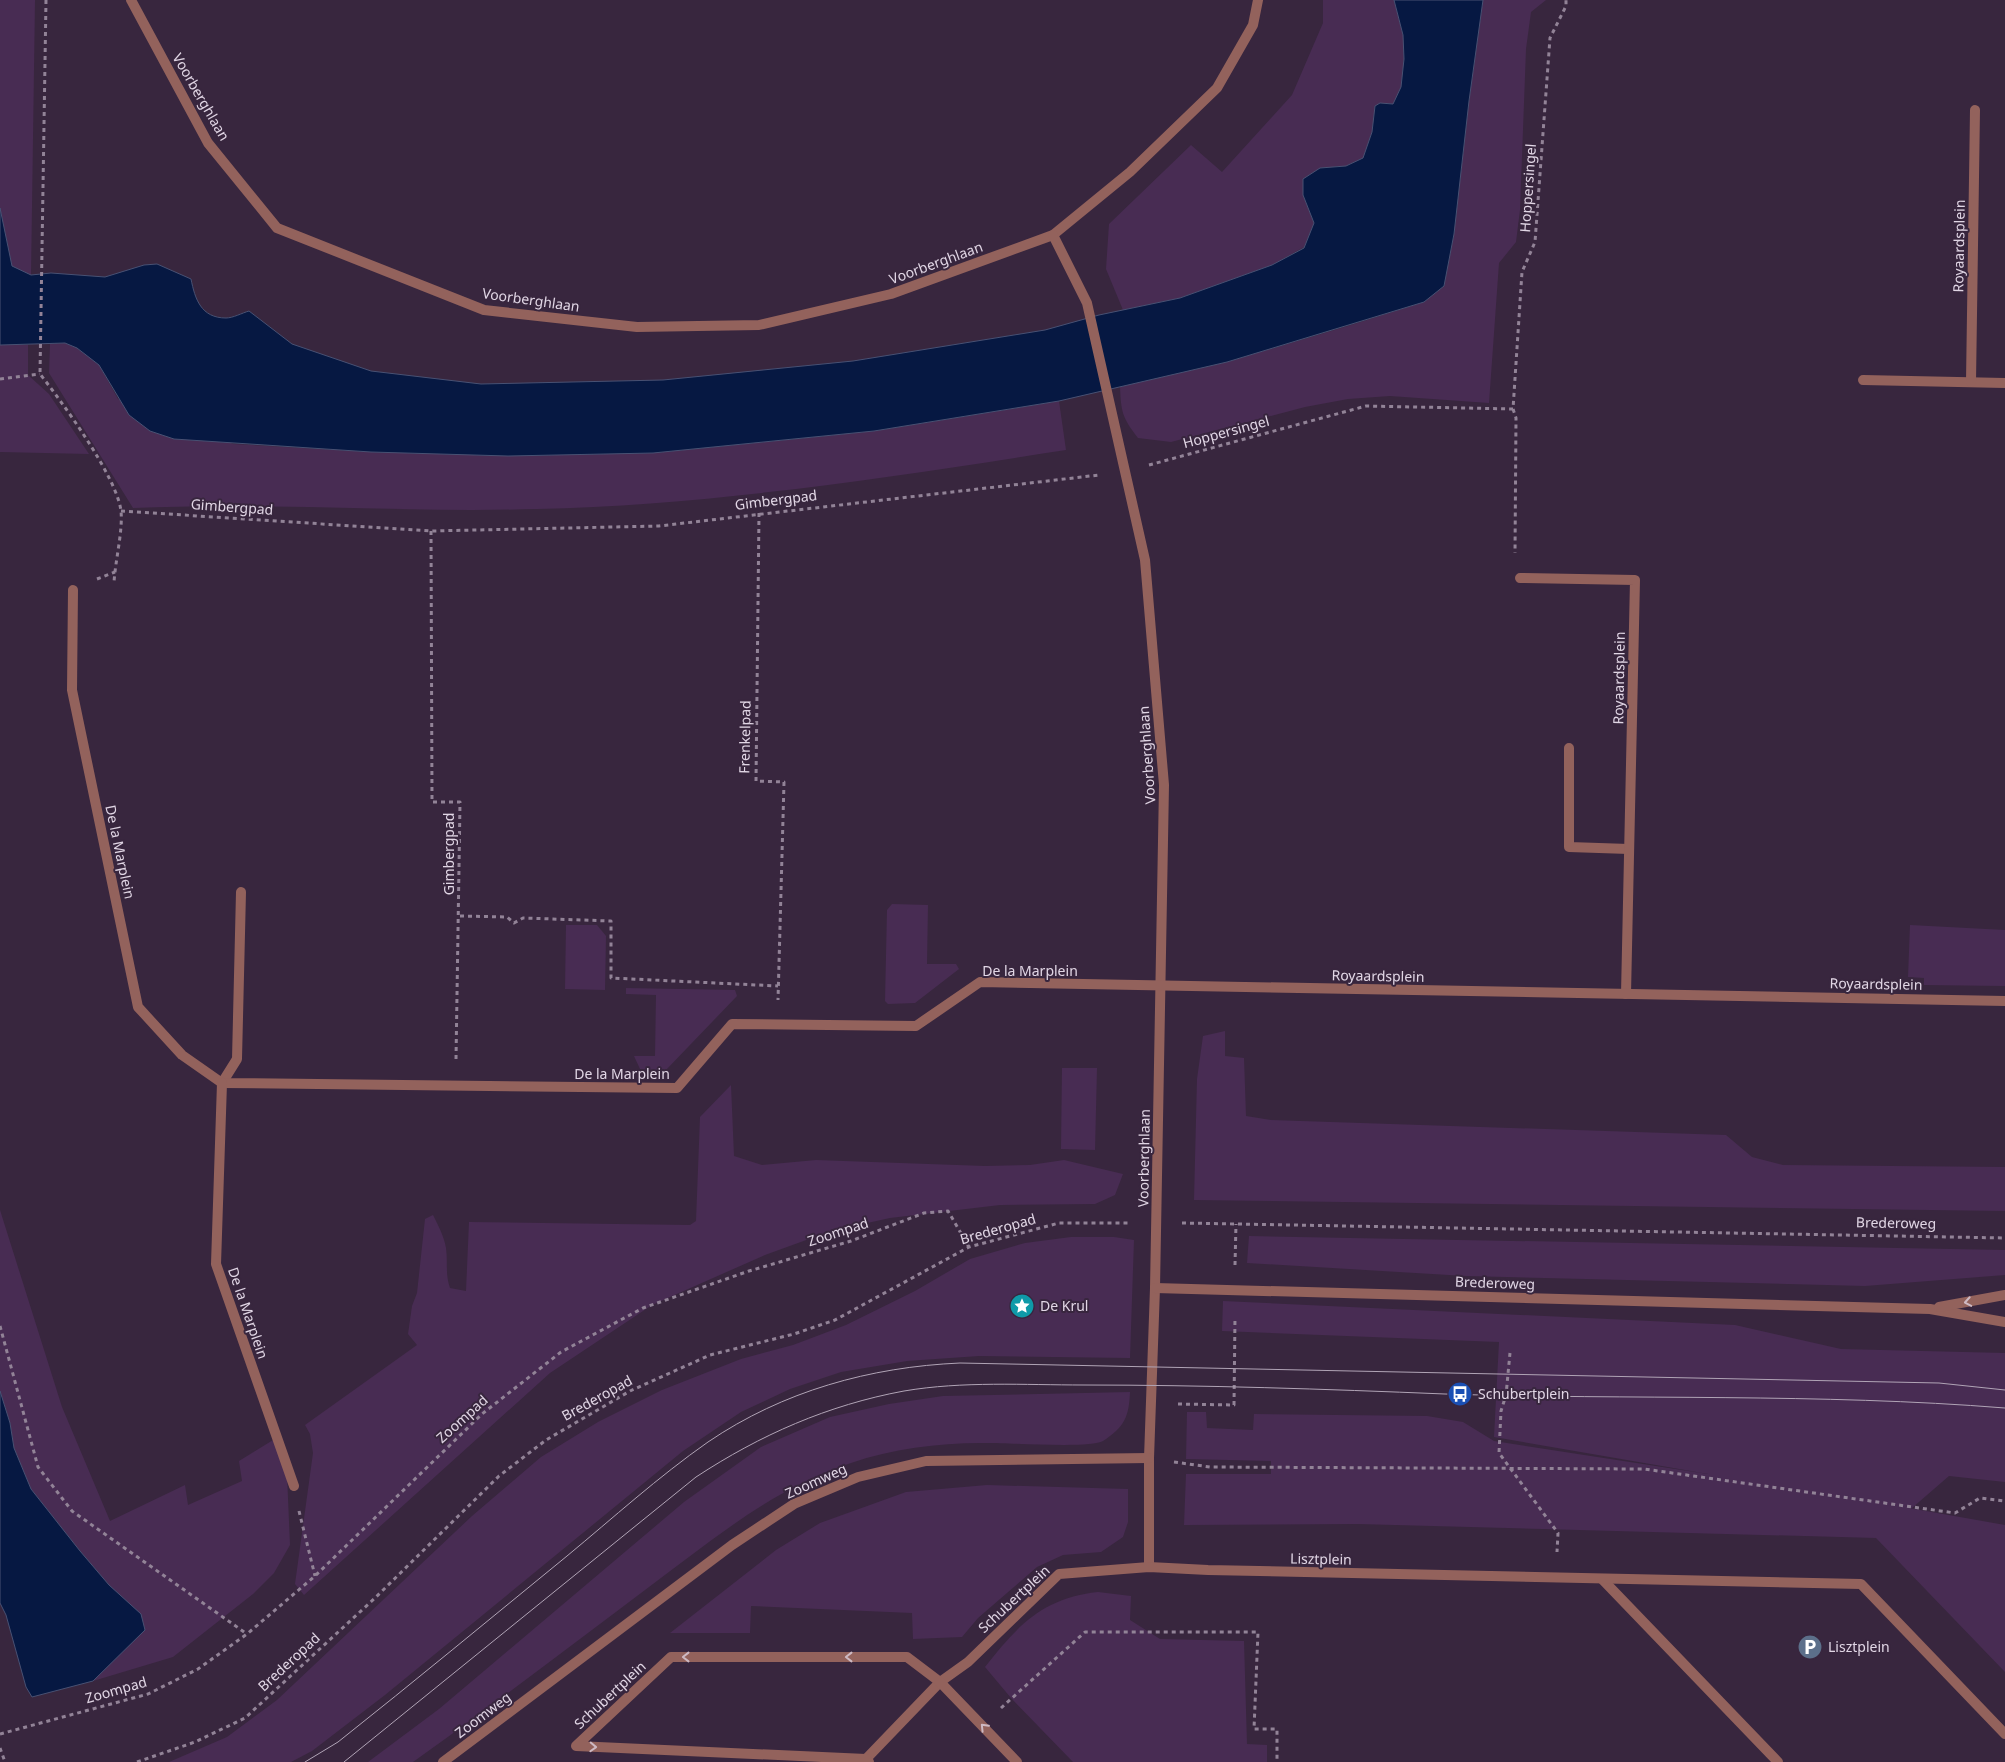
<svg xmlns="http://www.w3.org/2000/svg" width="2005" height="1762" font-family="'Noto Sans',sans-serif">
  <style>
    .green { fill: #482c53 }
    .water { fill: #061842; stroke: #485173 }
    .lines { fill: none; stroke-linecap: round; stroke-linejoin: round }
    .path { stroke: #928397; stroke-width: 3; stroke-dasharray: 4 4; stroke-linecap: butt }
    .lane { stroke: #93625c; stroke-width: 10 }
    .street { stroke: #93625c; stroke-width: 10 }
    .tram { stroke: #b1a4b6; stroke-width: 1 }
    .oneway { stroke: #ceb9c3 }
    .labels { text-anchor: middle; stroke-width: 4; stroke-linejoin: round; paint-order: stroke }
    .street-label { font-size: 14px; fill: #e1d6e5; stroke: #38263e }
    .poi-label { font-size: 14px; fill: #e1d6e5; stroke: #38263e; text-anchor: start }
  </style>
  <rect width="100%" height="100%" fill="#38263e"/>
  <g class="green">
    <polygon points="0,0 35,0 31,276 0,276"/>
    <polygon points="1323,0 1394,0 1403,35 1404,59 1401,87 1393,104 1380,103 1375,106 1372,132 1363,158 1346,166 1337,166 1303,195 1314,223 1304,247 1272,265 1180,298 1123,310 1106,269 1109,224 1191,145 1222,172 1292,95 1323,23"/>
    <path d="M1483,0h63l-15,12 -5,37 -6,161 -4,32 -17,21 -10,140 -99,-7 -42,3 -43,8 -134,35 -33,-4c-16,-21 -17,-26 -18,-52l107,-24 121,-36 76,-24 20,-16 10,-52 15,-133z"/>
    <path d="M65,343l12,5 22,17 19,34 115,45 138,8 137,4 145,-3 221,-22 185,-30 7,49c-175,27 -352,55 -529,59 -135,4 -269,-7 -404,-1l-84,-135 1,-29z"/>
    <polygon points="0,345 28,345 28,375 49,394 89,454 0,452"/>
    <polygon points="892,904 928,905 927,964 956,964 959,969 915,1003 888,1004 885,1001 887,910"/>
    <polygon points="566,925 597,925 606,936 605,990 565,989"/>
    <polygon points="1910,925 2005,930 2005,986 1924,985 1924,978 1908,977"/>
    <polygon points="626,988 735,990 737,996 665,1071 640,1069 634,1056 655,1056 656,995 626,994"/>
    <polygon points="1225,1031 1225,1056 1244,1058 1246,1116 1271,1120 1726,1135 1752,1157 1783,1165 2005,1167 2005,1211 1194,1200 1197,1079 1203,1036"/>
    <polygon points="1062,1068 1097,1068 1095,1150 1061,1149"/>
    <path d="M731,1085l3,71 28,9 54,-5 169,6 45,-1 34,-5 59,14 -8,21 -20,9 -95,1 -110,13 -59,13 -66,24 -113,50 -102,68 -246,222 -9,-11 18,-131 -3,-19 -5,-9 112,-80 -9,-11 4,-28 5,-13 8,-74 8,-4c5,10 11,21 13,33 2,14 -1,26 4,40l16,3 3,-69 221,3 6,-4 4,-104z"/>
    <polygon points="0,1210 62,1407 110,1521 185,1485 188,1505 242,1481 239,1461 278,1437 286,1451 290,1545 274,1573 253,1594 173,1657 93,1681 106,1666 109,1585 80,1551 31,1489 14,1448 10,1423 0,1391"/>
    <polygon points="1249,1236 2005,1250 2005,1275 1865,1286 1466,1276 1247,1263"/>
    <polygon points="1071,1237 1114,1237 1134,1240 1130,1358 979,1356 907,1361 841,1372 790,1389 741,1412 683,1451 385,1695 312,1751 291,1762 169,1762 227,1737 277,1700 472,1516 541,1457 598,1422 662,1390 741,1359 793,1345 846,1325 915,1291 970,1259 1025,1243"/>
    <polygon points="1223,1301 1735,1325 1841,1349 2005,1353 2005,1482 1949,1476 1912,1508 1909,1508 2005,1525 2005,1672 1876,1538 1358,1524 1184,1525 1186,1474 1271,1474 1271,1461 1186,1459 1187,1412 1206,1412 1207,1428 1253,1430 1254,1414 1427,1416 1463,1422 1494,1441 1708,1474 1494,1437 1499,1342 1222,1331"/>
    <path d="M1130,1392c-1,24 -5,35 -27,49 -13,8 -101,1 -122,2 -44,0 -89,6 -130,20 -76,24 -140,78 -202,124 -78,59 -156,118 -236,175h-45l71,-53 245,-207 77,-55 69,-30 59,-13 54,-8z"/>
    <polygon points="987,1485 1128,1489 1128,1522 1123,1537 1101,1552 1063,1555 1037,1567 978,1618 962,1637 913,1639 912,1613 751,1606 750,1633 670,1633 776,1550 820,1523 906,1492"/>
    <path d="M1098,1592l33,4 -1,24 30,19 84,2 3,103 20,1v17h-194l-62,-64 -26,-31c33,-42 58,-69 113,-75z"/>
  </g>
  <g class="water">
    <path d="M1394,0h89l-14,101 -15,133 -10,52 -20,16 -197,60 -168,39 -185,30 -221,22 -145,3 -137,-4 -197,-13 -24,-8 -21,-16 -30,-50 -22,-17 -12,-5 -65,2v-137l12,58 19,9 20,-2 54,4 39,-12 13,-1 34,15c4,20 10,39 35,39 7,0 16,-5 23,-7l43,33 79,27 110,13 182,-4 190,-19 192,-31 54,-15 81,-17 92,-33 32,-17 10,-25 -11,-28v-16l17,-11 26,-2 17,-8 9,-26 3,-26 5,-3 13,1 8,-17 3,-28 -1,-24z"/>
    <polygon points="0,1391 10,1423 14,1448 31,1489 80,1551 109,1585 141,1614 145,1630 93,1681 32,1697 26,1687 6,1615 0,1603"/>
  </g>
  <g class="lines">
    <g class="path">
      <path d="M46,0l-6,374c22,28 77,103 81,137 2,20 -6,51 -7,72"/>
      <polyline points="0,379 40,374"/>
      <polyline points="1513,409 1516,418 1515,553"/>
      <polyline points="1149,465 1366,406 1513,409 1522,272 1535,242 1550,38 1566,6 1566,0"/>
      <polyline points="121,511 431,531 659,526 1099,475"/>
      <polyline points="759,513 756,781 784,782 778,1000"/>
      <polyline points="431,531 432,802 460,802 456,1059"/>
      <polyline points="97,579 115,572"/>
      <polyline points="460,916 507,917 514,923 523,918 611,921 611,978 778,986"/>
      <polyline points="1182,1223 2005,1238"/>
      <polyline points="1235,1265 1236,1224"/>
      <polyline points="0,1326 38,1467 72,1511 247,1634"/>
      <polyline points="1510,1353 1506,1395 1501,1411 1499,1453 1558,1533 1557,1552"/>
      <polyline points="1178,1404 1234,1405 1235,1317"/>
      <polyline points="1174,1462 1210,1467 1644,1469 1955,1513 1980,1498 2005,1501"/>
      <polyline points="299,1511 315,1576"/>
      <polyline points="1001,1708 1085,1632 1258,1632 1254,1729 1277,1729 1277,1762"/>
      <polyline points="0,1734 148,1694 198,1669 247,1634 315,1576 482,1414 561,1352 643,1308 749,1271 851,1241 924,1213 948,1211 969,1247"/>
      <polyline points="0,1748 5,1762"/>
      <polyline points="137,1762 195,1742 245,1718 375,1598 499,1476 546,1440 630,1391 710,1355 794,1334 835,1320 969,1247 1059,1223 1131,1223"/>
    </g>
    <g class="lane">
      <polyline points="1569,748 1569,847 1629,849"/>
      <polyline points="222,1083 237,1059 241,892"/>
    </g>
    <g class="street">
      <polyline points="131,0 208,143 277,228 484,310 637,327 759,325 891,294 1053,235 1130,172 1217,88 1253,25 1258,0"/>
      <polyline points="1053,235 1087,303 1145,560 1164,785 1155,1288 1149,1458 1149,1567"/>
      <polyline points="1863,380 2005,383"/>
      <polyline points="1971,382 1975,110"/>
      <polyline points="1520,578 1635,580 1626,994"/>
      <polyline points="73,590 72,690 138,1007 182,1055 222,1083 677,1088 732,1024 916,1026 980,982 2005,1001"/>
      <polyline points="222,1083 216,1264 294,1486"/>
      <polyline points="1155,1288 1930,1309 2005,1322"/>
      <polyline points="1939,1307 2005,1295"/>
      <polyline points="1602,1579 1778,1762"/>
      <polyline points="866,1759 940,1682 968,1662 1059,1574 1149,1567 1208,1570 1861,1584 2005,1734"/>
      <polyline points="443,1762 732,1545 794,1504 858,1477 926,1461 1149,1458"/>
      <polyline points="869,1762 866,1759 576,1746 671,1657 907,1657 940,1682 1017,1762"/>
    </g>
    <g class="tram">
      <path d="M305,1762l33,-20c77,-61 153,-124 229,-186 46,-38 91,-79 141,-114 75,-51 162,-75 252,-79l979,20 66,7"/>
      <path d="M344,1762l352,-285c64,-42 132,-72 208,-86 59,-10 120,-6 180,-6 120,0 240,4 361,9 186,6 374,-1 560,14"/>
    </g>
  </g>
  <defs><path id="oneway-chevron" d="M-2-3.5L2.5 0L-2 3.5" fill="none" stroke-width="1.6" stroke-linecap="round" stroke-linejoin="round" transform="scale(1.25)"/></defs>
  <g class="oneway">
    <use href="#oneway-chevron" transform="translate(1968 1302) rotate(170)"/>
    <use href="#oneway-chevron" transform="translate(686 1657) rotate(180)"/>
    <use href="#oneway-chevron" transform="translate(849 1657) rotate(-180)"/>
    <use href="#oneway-chevron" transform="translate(984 1727) rotate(-134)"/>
    <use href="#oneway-chevron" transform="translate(593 1747) rotate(2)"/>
  </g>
  <defs>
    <symbol id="sight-disc" viewBox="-11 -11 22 22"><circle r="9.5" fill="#0f9aa8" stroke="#38263e"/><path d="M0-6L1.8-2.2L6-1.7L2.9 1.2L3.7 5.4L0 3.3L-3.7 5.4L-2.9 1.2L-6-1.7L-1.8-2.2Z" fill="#fff"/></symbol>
    <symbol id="bus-disc" viewBox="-11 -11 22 22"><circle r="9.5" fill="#1a4fb4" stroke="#38263e"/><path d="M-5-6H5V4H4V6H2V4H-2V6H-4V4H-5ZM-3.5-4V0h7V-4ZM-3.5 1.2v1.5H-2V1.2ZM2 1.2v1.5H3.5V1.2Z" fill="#fff"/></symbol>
    <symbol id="parking-disc" viewBox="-11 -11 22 22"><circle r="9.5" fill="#5c6f8a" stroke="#38263e"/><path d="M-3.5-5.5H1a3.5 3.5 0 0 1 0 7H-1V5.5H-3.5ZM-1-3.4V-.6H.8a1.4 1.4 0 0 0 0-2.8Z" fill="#fff"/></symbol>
  </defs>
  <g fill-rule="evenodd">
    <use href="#sight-disc" x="1008" y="1292" width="28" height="28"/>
    <use href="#bus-disc" x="1446" y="1380" width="28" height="28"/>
    <use href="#parking-disc" x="1796" y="1633" width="28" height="28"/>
  </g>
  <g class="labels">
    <g class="street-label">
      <text transform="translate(201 97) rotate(60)" y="5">Voorberghlaan</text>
      <text transform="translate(1528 188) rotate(-86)" y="5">Hoppersingel</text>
      <text transform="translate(1959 246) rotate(-89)" y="5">Royaardsplein</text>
      <text transform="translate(936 263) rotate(-20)" y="5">Voorberghlaan</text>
      <text transform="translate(531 300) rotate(8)" y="5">Voorberghlaan</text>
      <text transform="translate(1226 432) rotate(-15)" y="5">Hoppersingel</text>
      <text transform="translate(776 500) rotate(-7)" y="5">Gimbergpad</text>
      <text transform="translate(232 507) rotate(4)" y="5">Gimbergpad</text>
      <text transform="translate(1619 678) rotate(-89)" y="5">Royaardsplein</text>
      <text transform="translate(745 737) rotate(-89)" y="5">Frenkelpad</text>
      <text transform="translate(1147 755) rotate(-94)" y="5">Voorberghlaan</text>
      <text transform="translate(120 852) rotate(78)" y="5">De la Marplein</text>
      <text transform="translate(449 854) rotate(-90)" y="5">Gimbergpad</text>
      <text x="1030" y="976">De la Marplein</text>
      <text transform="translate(1378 976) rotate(1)" y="5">Royaardsplein</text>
      <text transform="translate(1876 984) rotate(1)" y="5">Royaardsplein</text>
      <text x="622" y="1079">De la Marplein</text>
      <text transform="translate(1144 1158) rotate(-89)" y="5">Voorberghlaan</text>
      <text transform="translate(1896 1223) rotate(1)" y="5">Brederoweg</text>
      <text transform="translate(998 1229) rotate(-16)" y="5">Brederopad</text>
      <text transform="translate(838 1232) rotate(-18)" y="5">Zoompad</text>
      <text transform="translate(1495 1283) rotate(2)" y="5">Brederoweg</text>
      <text transform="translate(248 1313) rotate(71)" y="5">De la Marplein</text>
      <text transform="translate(597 1398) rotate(-29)" y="5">Brederopad</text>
      <text transform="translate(462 1419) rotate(-42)" y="5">Zoompad</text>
      <text transform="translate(816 1481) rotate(-24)" y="5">Zoomweg</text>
      <text transform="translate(1321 1559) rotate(1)" y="5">Lisztplein</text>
      <text transform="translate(1014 1599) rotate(-43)" y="5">Schubertplein</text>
      <text transform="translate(289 1662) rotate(-43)" y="5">Brederopad</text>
      <text transform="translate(116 1690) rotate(-16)" y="5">Zoompad</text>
      <text transform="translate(610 1695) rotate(-43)" y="5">Schubertplein</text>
      <text transform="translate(483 1715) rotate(-37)" y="5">Zoomweg</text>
    </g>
    <g class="poi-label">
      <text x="1040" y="1311">De Krul</text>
      <text x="1478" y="1399">Schubertplein</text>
      <text x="1828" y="1652">Lisztplein</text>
    </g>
  </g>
</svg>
